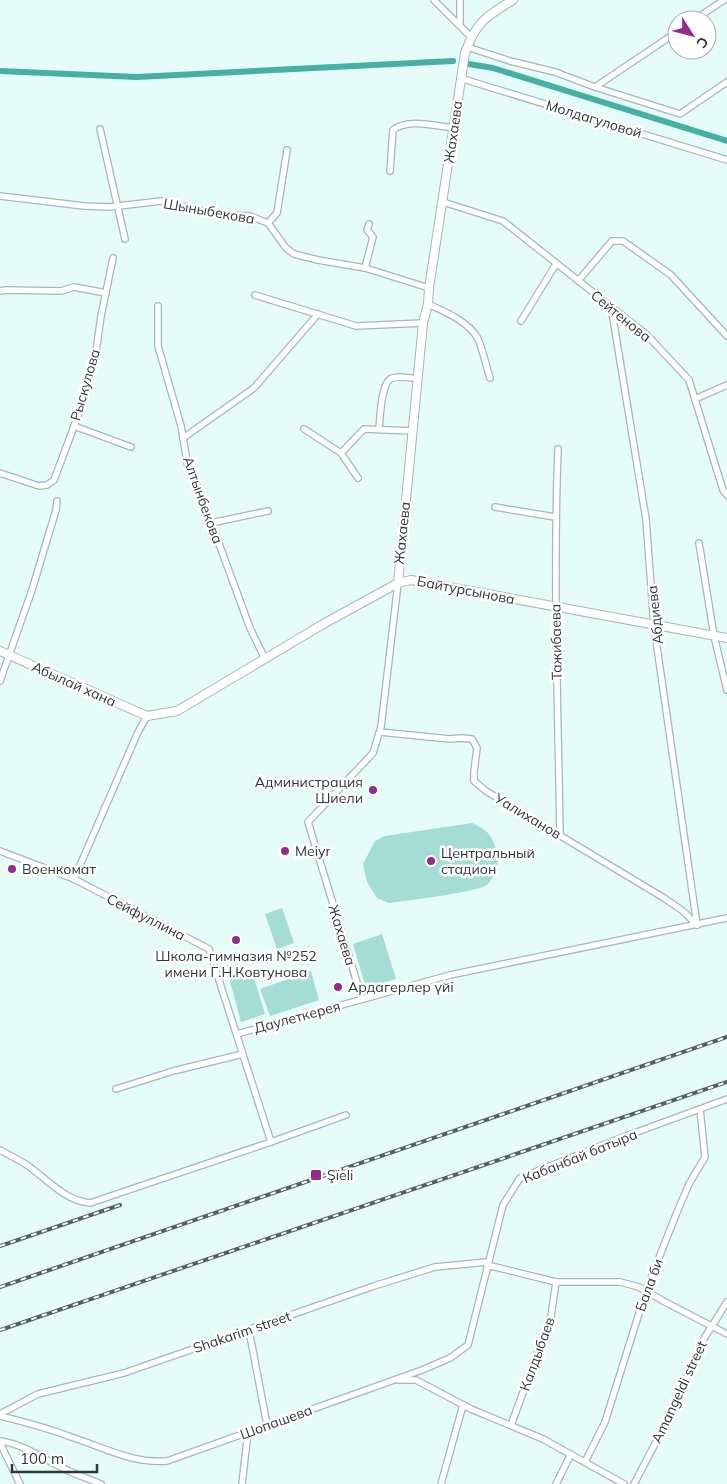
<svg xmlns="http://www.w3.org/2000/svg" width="727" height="1484" font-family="Mulish,sans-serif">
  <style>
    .green { fill: #a4ddd4 }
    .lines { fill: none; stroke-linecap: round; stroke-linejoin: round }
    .canal { stroke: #46b0a2; stroke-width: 6 }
    .street-casing { stroke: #a3b9b5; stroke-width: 8 }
    .secondary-casing { stroke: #a3b9b5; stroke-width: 10 }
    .street { stroke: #fff; stroke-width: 5.5 }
    .secondary { stroke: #fff; stroke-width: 8 }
    .rail-casing { stroke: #55615f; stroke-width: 4 }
    .rail { stroke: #fff; stroke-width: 2; stroke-dasharray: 5.5; stroke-linecap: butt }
    .poi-dot { fill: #952b8e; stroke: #fff; stroke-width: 2 }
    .labels { text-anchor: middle; stroke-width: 5; stroke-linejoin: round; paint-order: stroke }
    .street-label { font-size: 14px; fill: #2f3836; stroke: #fff }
    .poi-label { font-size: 14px; fill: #2f3836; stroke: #fff; text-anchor: start }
  </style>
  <rect width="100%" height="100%" fill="#e5fcf8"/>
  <g class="green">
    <path d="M472,823c16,7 21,13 25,30 3,9 -3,26 -10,32 -10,7 -81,16 -98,18l-12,-5 -10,-16 -4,-18 12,-23 10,-5z"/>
    <polygon points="282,908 294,943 277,949 265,914"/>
    <polygon points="382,934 396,979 366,988 353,944"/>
    <polygon points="251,968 265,1014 241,1022 228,974"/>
    <polygon points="311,971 319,1000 270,1016 260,989"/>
  </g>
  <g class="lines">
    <g class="canal">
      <polyline points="469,64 493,68 727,141"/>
      <polyline points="0,71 137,77 453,61"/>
    </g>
    <defs>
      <g id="street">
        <polyline points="434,0 470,36"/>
        <polyline points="694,20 724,0"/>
        <polyline points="460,24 460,0"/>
        <polyline points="467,47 510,61 555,72 595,87 680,114 727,82"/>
        <polyline points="460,78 727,160"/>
        <polyline points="595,87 677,32"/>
        <polyline points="100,129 125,239"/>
        <path d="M390,171l3,-41c15,-12 42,-4 60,-2"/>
        <polyline points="0,196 84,206 110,207 161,201 215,214 250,216 268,223 286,248 294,254 318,260 365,268 429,288"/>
        <polyline points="443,202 503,221 647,335 689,380 723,490 727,495"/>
        <polyline points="268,223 277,213 287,150"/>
        <polyline points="365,268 373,237 367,230 369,224"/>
        <polyline points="578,281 612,241 623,241 671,275 727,336"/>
        <polyline points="0,291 6,290 61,291 74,287 106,293"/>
        <polyline points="255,295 356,326 423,323"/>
        <path d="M428,304c17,8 38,16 49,33 4,6 10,32 13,41"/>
        <polyline points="158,306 158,346 181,426 188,467 200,492 250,628 265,659"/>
        <polyline points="611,306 646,519 654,626 697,925"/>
        <polyline points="521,321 556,264"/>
        <polyline points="695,399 727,385"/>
        <polyline points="74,426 131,447"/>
        <polyline points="304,429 341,453"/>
        <path d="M379,429c1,-11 2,-43 11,-50 7,-4 20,-1 28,0"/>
        <polyline points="183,438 254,388 318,314"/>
        <path d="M558,449c-5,129 0,258 2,387"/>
        <polyline points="0,473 39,486 47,485 54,480 82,405 95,359 101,316 113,258"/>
        <polyline points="358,478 341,453 364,429 413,431"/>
        <polyline points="495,507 555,517"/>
        <polyline points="211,523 268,511"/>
        <polyline points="699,543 714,636 727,690"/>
        <polyline points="0,681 32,590 56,510 57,501"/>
        <polyline points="380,732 450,739 461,738 472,739 477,748 474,772 474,781 486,791 664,898 683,911 697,925"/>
        <path d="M0,851l74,28 135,70 62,193 -181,61c-25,-2 -43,-24 -63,-38 -8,-5 -18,-10 -27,-15"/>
        <polyline points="74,879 138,732 147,716"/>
        <polyline points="362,999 308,822 373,753 381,727 398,583"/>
        <polyline points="237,1034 450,975 727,918"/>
        <polyline points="116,1089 173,1071 243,1054"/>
        <polyline points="271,1142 346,1115"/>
        <polyline points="487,1265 556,1282 620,1282 639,1287 665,1302 727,1334"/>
        <polyline points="249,1330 267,1425"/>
        <polyline points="398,1380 416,1380 471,1409 543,1439 624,1484"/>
        <polyline points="0,1414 38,1394 124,1373 374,1286 435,1267 487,1262"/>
        <path d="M0,1416c25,6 50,13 74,22 31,10 60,26 93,23l255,-91 28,-12 18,-13 35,-140 17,-27 106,-42 101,-37"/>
        <polyline points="511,1425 551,1316 556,1282"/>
        <path d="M0,1441c23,3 40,16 61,26 12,7 26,11 40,17"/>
        <polyline points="0,1443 20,1484"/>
        <polyline points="585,1462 605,1422 646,1291 675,1217 689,1184 705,1157 700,1109"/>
        <polyline points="242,1484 248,1432"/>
        <polyline points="441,1484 463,1405"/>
        <polyline points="556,1484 571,1454"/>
        <polyline points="634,1484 669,1417 705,1337 727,1302"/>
      </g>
      <g id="secondary">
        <path d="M398,583l25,-260 5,-19 1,-16 36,-235c11,-31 20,-36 48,-53"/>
        <polyline points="0,651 147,716 177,711 325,623 398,583 411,580 727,638"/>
      </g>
    </defs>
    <use href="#street" class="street-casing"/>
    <use href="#secondary" class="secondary-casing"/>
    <use href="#street" class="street"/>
    <use href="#secondary" class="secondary"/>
    <defs>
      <g id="rail">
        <polyline points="0,1246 120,1205"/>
        <polyline points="0,1287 727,1037"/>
        <polyline points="0,1330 727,1082"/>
      </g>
    </defs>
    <use href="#rail" class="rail-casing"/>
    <use href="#rail" class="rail"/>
  </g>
  <g class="poi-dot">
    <circle cx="373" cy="790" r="5"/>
    <circle cx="285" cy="851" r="5"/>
    <circle cx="431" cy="861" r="5"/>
    <circle cx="12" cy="869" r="5"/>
    <circle cx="236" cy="940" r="5"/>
    <circle cx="338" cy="987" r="5"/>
    <rect x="310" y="1169" width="12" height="12" rx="2.5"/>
  </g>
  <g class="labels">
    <g class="street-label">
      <text transform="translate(594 119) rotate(17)" y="5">Молдагуловой</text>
      <text transform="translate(453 132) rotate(-82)" y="5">Жахаева</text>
      <text transform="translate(209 211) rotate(10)" y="5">Шыныбекова</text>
      <text transform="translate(621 316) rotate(39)" y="5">Сейтенова</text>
      <text transform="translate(85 385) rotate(-74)" y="5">Рыскулова</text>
      <text transform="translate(203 500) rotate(70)" y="5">Алтынбекова</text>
      <text transform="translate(402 533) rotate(-84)" y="5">Жахаева</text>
      <text transform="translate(466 590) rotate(11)" y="5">Байтурсынова</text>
      <text transform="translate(655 615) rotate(-96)" y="5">Абдиева</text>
      <text transform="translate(556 642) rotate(-91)" y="5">Тажибаева</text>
      <text transform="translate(74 684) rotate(24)" y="5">Абылай хана</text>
      <text transform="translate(528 816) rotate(31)" y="5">Уалиханов</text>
      <text transform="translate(146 917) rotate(27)" y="5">Сейфуллина</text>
      <text transform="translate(342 935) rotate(73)" y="5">Жахаева</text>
      <text transform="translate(297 1017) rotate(-15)" y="5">Даулеткерея</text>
      <text transform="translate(580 1156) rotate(-22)" y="5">Кабанбай батыра</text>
      <text transform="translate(649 1285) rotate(-70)" y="5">Бала би</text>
      <text transform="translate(242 1332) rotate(-19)" y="5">Shakarim street</text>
      <text transform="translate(537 1354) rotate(-70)" y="5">Калдыбаев</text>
      <text transform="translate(679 1392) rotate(-65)" y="5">Amangeldi street</text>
      <text transform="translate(276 1422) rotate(-20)" y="5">Шопашева</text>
    </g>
    <g class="poi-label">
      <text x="363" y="787" text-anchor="end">Администрация<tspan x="363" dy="16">Шиели</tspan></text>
      <text x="295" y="856">Meiyr</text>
      <text x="441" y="858">Центральный<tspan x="441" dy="16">стадион</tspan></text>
      <text x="22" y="874">Военкомат</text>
      <text x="236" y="961" text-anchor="middle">Школа-гимназия №252<tspan x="236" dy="16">имени Г.Н.Ковтунова</tspan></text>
      <text x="348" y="992">Ардагерлер үйі</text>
      <text x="327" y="1180">Şïeli</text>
    </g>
  </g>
  <g transform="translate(692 35) rotate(126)"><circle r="24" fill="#ffffff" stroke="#acafaf"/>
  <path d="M0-4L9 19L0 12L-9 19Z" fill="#952b8e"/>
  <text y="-8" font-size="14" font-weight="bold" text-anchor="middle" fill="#2f3836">С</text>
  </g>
  <path d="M12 1464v8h85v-8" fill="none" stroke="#2f3836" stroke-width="2.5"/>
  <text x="20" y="1464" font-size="15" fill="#2f3836" stroke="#ffffff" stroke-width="4" paint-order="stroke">100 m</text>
</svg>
